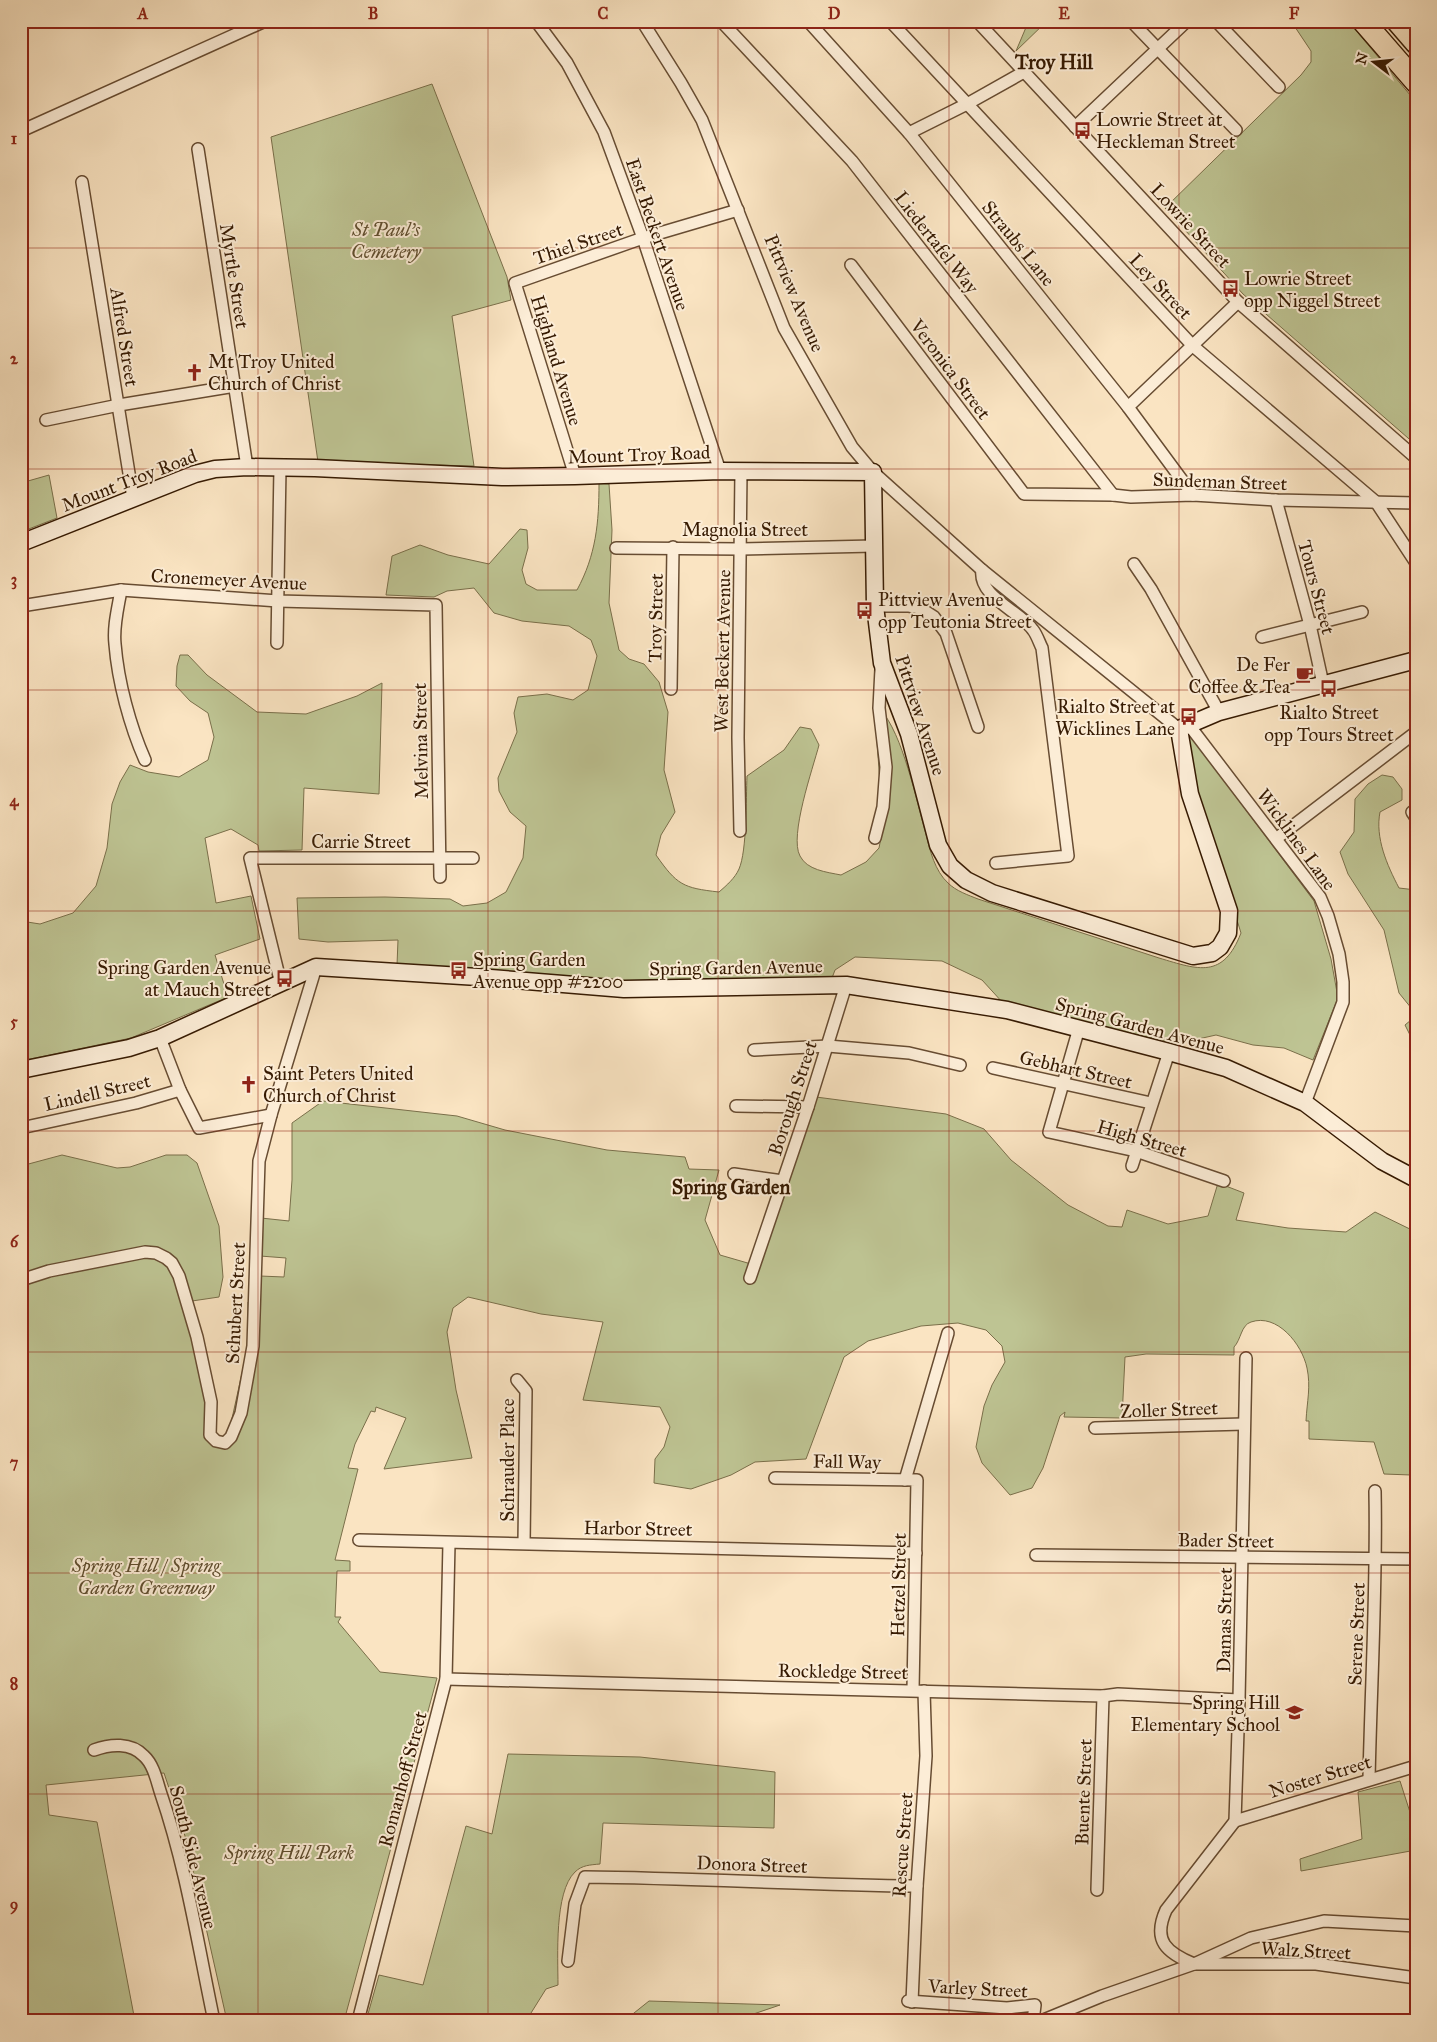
<svg xmlns="http://www.w3.org/2000/svg" width="1437" height="2042" font-family="'IM FELL Great Primer',serif">
  <style>
    .green { fill: #bec493; stroke: #7a6f4a }
    .lines { fill: none; stroke-linecap: round; stroke-linejoin: round }
    .street-casing { stroke: #674c32; stroke-width: 14 }
    .secondary-casing { stroke: #361a02; stroke-width: 19 }
    .highway-casing { stroke: #361a02; stroke-width: 24 }
    .street { stroke: #fcedd7; stroke-width: 11 }
    .secondary { stroke: #fcedd7; stroke-width: 16 }
    .highway { stroke: #fae4c2; stroke-width: 21 }
    .grid { fill: none; stroke: #8f2418; stroke-width: 1; stroke-opacity: 0.55 }
    .labels { text-anchor: middle; stroke-width: 4; stroke-linejoin: round; paint-order: stroke }
    .poi-label { font-size: 19px; fill: #361a02; stroke: #fcedd7; text-anchor: start }
    .street-label { font-size: 19px; fill: #361a02; stroke: #fcedd7 }
    .park-label { font-size: 19px; font-style: italic; fill: #5f4d2e; stroke: #fcedd7 }
    .neighbourhood-label { font-size: 20px; font-weight: bold; fill: #361a02; stroke: #fcedd7 }
    .neatline { fill: none; stroke: #8f2418; stroke-width: 2 }
    .grid-label { font-size: 16px; text-anchor: middle; font-weight: bold; fill: #8f2418 }
  </style>
  <rect width="100%" height="100%" fill="#fae4c2"/>
  <filter id="stains"><feTurbulence type="fractalNoise" baseFrequency=".004" numOctaves="4"/><feColorMatrix values="0 0 0 0 .2 0 0 0 0 .09 0 0 0 0 .02 0 0 0 .5 -.17"/></filter>
  <radialGradient id="worn" r=".72"><stop offset=".6" stop-color="#630" stop-opacity="0"/><stop offset="1" stop-color="#630" stop-opacity=".3"/></radialGradient>
  <g class="green">
    <polygon points="1027,21 1047,21 1016,51 1027,25"/>
    <polygon points="1291,21 1348,21 1416,102 1416,445 1243,294 1165,208 1301,75 1311,62 1311,51"/>
    <polygon points="432,84 507,277 511,300 452,316 474,466 318,462 271,137"/>
    <polygon points="49,475 57,518 21,532 21,483"/>
    <path d="M599,483l10,1 3,46 -3,73 10,47 10,9 15,5 15,18 9,30 -4,58 11,42 -14,23 -5,20c21,30 27,33 63,37 8,-7 16,-14 20,-23 8,-18 7,-71 8,-93l37,-26 16,-23 11,2 8,16c-6,23 -30,91 -19,111 7,14 26,16 41,19l25,-13 13,-14 4,-21 -7,-100 4,-18c23,25 36,91 46,125 4,17 9,37 22,49 8,8 20,12 30,16l181,59c40,12 64,21 82,-25l-44,-142 -11,-61 128,171 17,58 7,39 -25,62 -29,-12 -31,-3 -37,-10 -40,9 -173,-41 -21,-23 -40,-19 -87,-4 -20,13 -3,8 -182,6 -253,-19 1,-25 -70,2 -29,-3 -2,-41 88,-1 65,2 13,7 24,-3 19,-11 17,-34 3,-32 -16,-14 -11,-21 -1,-13 19,-46 -3,-19 4,-16 29,-3 26,6 15,-10 9,-34 -6,-16 -22,-14 -47,-5 -28,-8 -20,-25 -27,3 -13,6 -48,-2 6,-39 28,-11 28,10 41,9 31,-35 7,1 1,18 -6,22 4,14 11,6h40c19,-35 22,-67 22,-107z"/>
    <polygon points="180,655 188,655 207,675 257,712 306,714 357,696 382,683 379,794 304,788 302,850 259,851 258,845 231,829 205,838 216,903 251,896 260,939 215,955 228,997 131,1038 21,1061 21,921 40,924 73,913 96,886 107,848 112,804 120,782 130,765 148,772 179,777 208,760 214,737 208,713 190,701 176,686 177,666"/>
    <path d="M1382,775l11,2 9,12v11l-22,12c-5,26 7,53 19,76l17,2v157l-11,-22 6,-5 1,-11 -13,-16 -15,-63 -36,-56 -8,-22 14,-20 1,-33 13,-15z"/>
    <path d="M816,1097l130,17 38,15 27,31 57,45 40,21 14,1 5,-17 41,14 40,-8 10,-33 26,10 -8,27 52,8 58,4 29,-20 41,20v246l-5,-3 -27,-1 -10,-32 -65,-3v-18h-3c1,-20 5,-34 1,-53 -5,-24 -30,-55 -56,-46 -10,3 -10,18 -17,25v8l-88,-1 -21,3 -3,61 -58,-1 1,-5 -5,4 -17,52 -11,20 -22,7 -28,-32 -6,-16 8,-41 8,-21 13,-23 -3,-16 -16,-16 -28,-7 -37,3 -53,15 -24,16 -38,102 -51,3 -24,13 -40,14 -37,-6 1,-24 9,-12 6,-20 -10,-20 -77,-7 20,-78 -62,-8 -73,-17 -15,11 -6,24 9,58 16,68 -88,11 22,-51 -30,-11 -1,5 -4,-1 -16,33 -7,24 10,1 -23,91 15,1v10h-13l-2,46h6l-3,5 42,50 57,6 -93,343h-117l-41,-182 -22,-66 -118,12 3,30 48,7 38,199h-114v-855l41,-11 55,13 13,-1 36,-12h21l10,8 22,63 4,51 -4,20 -27,4 21,131 5,6 7,-2 6,-13 17,-77v-44h6l6,-26 24,1 2,-19 -26,-2 1,-38 28,3 3,-41v-57l31,-22 134,15 48,14 102,20 78,7 4,12 30,1 -14,50 15,35 38,11z"/>
    <path d="M508,1754l132,3 135,15 -1,56 -171,-5 -3,41c-10,1 -18,1 -25,8 -21,20 -17,85 -17,113l-12,4 -20,32h-160l13,-46 44,10 43,-159 26,8z"/>
    <polygon points="1400,1781 1416,1831 1416,1850 1301,1871 1300,1859 1362,1839 1358,1792"/>
    <polygon points="649,2001 780,2005 733,2021 624,2021"/>
  </g>
  <g class="lines">
    <defs>
      <g id="street">
        <polyline points="536,21 567,63 604,132 643,238 720,471"/>
        <polyline points="642,21 681,83 702,120 784,328 852,447 873,472 982,570 1179,729"/>
        <polyline points="721,21 852,161 1113,495"/>
        <polyline points="808,21 909,133 1128,407 1193,495"/>
        <polyline points="890,21 1193,346 1376,502 1416,563"/>
        <polyline points="977,21 1238,302 1416,458"/>
        <polyline points="1131,21 1236,130"/>
        <polyline points="1216,21 1279,87"/>
        <polyline points="1075,127 1187,21"/>
        <polyline points="21,131 265,21"/>
        <polyline points="909,133 967,104 1024,72"/>
        <polyline points="198,149 247,467"/>
        <polyline points="82,182 133,498"/>
        <polyline points="851,265 1024,494 1113,495 1131,497 1193,495 1276,500 1416,503"/>
        <polyline points="1128,407 1238,302"/>
        <polyline points="46,420 119,405 235,386"/>
        <polyline points="575,476 515,283 643,238 738,210"/>
        <polyline points="1276,500 1310,625 1323,684"/>
        <polyline points="616,548 741,549 874,546"/>
        <polyline points="1134,564 1151,589 1219,712"/>
        <path d="M982,570c-4,27 38,41 51,60 4,5 6,12 9,18l26,208 -72,7"/>
        <path d="M121,590c-3,18 -8,36 -6,54 3,38 15,82 30,116"/>
        <polyline points="21,606 121,590 278,601 436,605 440,877"/>
        <polyline points="875,606 909,606 920,608 934,617 946,633 978,727"/>
        <polyline points="1262,637 1362,612"/>
        <polyline points="277,643 280,468"/>
        <polyline points="671,689 673,547"/>
        <polyline points="1189,725 1320,897 1328,916 1339,954 1343,982 1343,1002 1305,1103"/>
        <polyline points="1412,812 1416,818"/>
        <polyline points="740,831 738,738 741,471"/>
        <polyline points="875,838 883,807 886,767 879,708 881,669"/>
        <polyline points="1277,838 1416,732"/>
        <polyline points="281,984 250,858 473,858"/>
        <polyline points="1079,1028 1049,1132 1136,1151 1224,1181"/>
        <polyline points="160,1038 180,1090 199,1128 271,1115"/>
        <polyline points="754,1050 828,1046 909,1053 960,1065"/>
        <polyline points="993,1068 1151,1103"/>
        <polyline points="736,1106 808,1107"/>
        <polyline points="21,1128 136,1103 180,1090"/>
        <polyline points="1132,1166 1169,1052"/>
        <polyline points="734,1174 783,1181"/>
        <polyline points="750,1278 808,1107 846,985"/>
        <polyline points="21,1280 49,1271 145,1252 156,1253 166,1258 172,1263 179,1276 197,1337 211,1402 210,1435 216,1441 225,1443 231,1437 241,1413 253,1346 259,1161 271,1115 316,967"/>
        <path d="M1246,1358l-7,342 -4,121 -69,89c-14,31 1,43 28,54l57,-26 73,-17 92,5"/>
        <polyline points="517,1380 526,1391 524,1543"/>
        <polyline points="1095,1428 1244,1424"/>
        <polyline points="775,1478 917,1480 913,1690"/>
        <polyline points="905,1480 948,1333"/>
        <polyline points="359,1540 916,1553"/>
        <polyline points="1036,1555 1416,1559"/>
        <polyline points="446,1679 1103,1696 1118,1694 1239,1700"/>
        <path d="M94,1750c16,-6 37,-8 50,6 10,9 13,26 17,38 25,73 37,151 53,227"/>
        <path d="M1369,1779c2,-96 8,-192 6,-288"/>
        <polyline points="1235,1821 1416,1766"/>
        <polyline points="1097,1890 1103,1696"/>
        <path d="M568,1961l7,-57 10,-27c111,1 221,8 332,9"/>
        <polyline points="908,2001 1007,2008 1035,2005 1033,2021"/>
        <polyline points="912,2002 917,1886 926,1756 924,1691"/>
        <polyline points="358,2021 446,1679 449,1543"/>
        <polyline points="1041,2021 1102,1996 1194,1964 1316,1964 1416,1978"/>
      </g>
      <g id="secondary">
        <polyline points="21,543 195,474 215,469 247,467 315,468 502,477 575,476 720,471 873,472 875,606 882,663 909,734 938,845 950,866 966,880 992,893 1193,956 1212,953 1220,947 1228,933 1229,911 1190,794 1179,729 1219,712 1416,660"/>
        <polyline points="21,1070 129,1048 160,1038 316,967 478,977 624,989 846,985 1007,1010 1169,1052 1226,1068 1305,1103 1382,1161 1416,1179"/>
      </g>
      <g id="highway">
        <polyline points="1363,21 1416,82"/>
        <polyline points="1397,21 1416,43"/>
      </g>
    </defs>
    <use href="#street" class="street-casing"/>
    <use href="#secondary" class="secondary-casing"/>
    <use href="#highway" class="highway-casing"/>
    <use href="#street" class="street"/>
    <use href="#secondary" class="secondary"/>
    <use href="#highway" class="highway"/>
  </g>
  <path class="grid" d="M258,21v2000M488,21v2000M718,21v2000M949,21v2000M1179,21v2000M21,248h1395M21,469h1395M21,690h1395M21,911h1395M21,1131h1395M21,1352h1395M21,1573h1395M21,1794h1395"/>
  <defs>
    <symbol id="bus-bare" viewBox="-9 -9 18 18"><path d="M-5-6H5V4H4V6H2V4H-2V6H-4V4H-5ZM-3.5-4V0h7V-4ZM-3.5 1.2v1.5H-2V1.2ZM2 1.2v1.5H3.5V1.2Z" fill="#8f2418" stroke="#fcedd7" stroke-width="2.5" paint-order="stroke"/></symbol>
    <symbol id="church-bare" viewBox="-9 -9 18 18"><path d="M-1.2-6h2.4v3.5h3.3v2.4h-3.3V6h-2.4V-.1h-3.3v-2.4h3.3Z" fill="#8f2418" stroke="#fcedd7" stroke-width="2.5" paint-order="stroke"/></symbol>
    <symbol id="cafe-bare" viewBox="-9 -9 18 18"><path d="M-5.5-4.5H6V0H3Q3 3.5 0 3.5H-2.5Q-5.5 3.5-5.5 0ZM3-3.2v2h1.7v-2ZM-6 4.5H4V6H-6Z" fill="#8f2418" stroke="#fcedd7" stroke-width="2.5" paint-order="stroke"/></symbol>
    <symbol id="school-bare" viewBox="-9 -9 18 18"><path d="M0-5L7-2L0 1L-7-2ZM-4 1L0 2.5L4 1V4Q0 6-4 4Z" fill="#8f2418" stroke="#fcedd7" stroke-width="2.5" paint-order="stroke"/></symbol>
  </defs>
  <g fill-rule="evenodd">
    <use href="#bus-bare" x="1070" y="118" width="25" height="25"/>
    <use href="#bus-bare" x="1218" y="276" width="25" height="25"/>
    <use href="#church-bare" x="182" y="360" width="25" height="25"/>
    <use href="#bus-bare" x="852" y="598" width="25" height="25"/>
    <use href="#cafe-bare" x="1292" y="662" width="25" height="25"/>
    <use href="#bus-bare" x="1316" y="676" width="25" height="25"/>
    <use href="#bus-bare" x="1176" y="704" width="25" height="25"/>
    <use href="#bus-bare" x="446" y="958" width="25" height="25"/>
    <use href="#bus-bare" x="272" y="966" width="25" height="25"/>
    <use href="#church-bare" x="236" y="1072" width="25" height="25"/>
    <use href="#school-bare" x="1282" y="1700" width="25" height="25"/>
  </g>
  <g class="labels">
    <g class="poi-label">
      <text x="1096" y="126">Lowrie Street at<tspan x="1096" dy="22">Heckleman Street</tspan></text>
      <text x="1244" y="285">Lowrie Street<tspan x="1244" dy="22">opp Niggel Street</tspan></text>
      <text x="208" y="368">Mt Troy United<tspan x="208" dy="22">Church of Christ</tspan></text>
      <text x="878" y="606">Pittview Avenue<tspan x="878" dy="22">opp Teutonia Street</tspan></text>
      <text x="1290" y="671" text-anchor="end">De Fer<tspan x="1290" dy="22">Coffee &amp; Tea</tspan></text>
      <text x="1175" y="713" text-anchor="end">Rialto Street at<tspan x="1175" dy="22">Wicklines Lane</tspan></text>
      <text x="1329" y="719" text-anchor="middle">Rialto Street<tspan x="1329" dy="22">opp Tours Street</tspan></text>
      <text x="473" y="966">Spring Garden<tspan x="473" dy="22">Avenue opp #2200</tspan></text>
      <text x="271" y="974" text-anchor="end">Spring Garden Avenue<tspan x="271" dy="22">at Mauch Street</tspan></text>
      <text x="263" y="1080">Saint Peters United<tspan x="263" dy="22">Church of Christ</tspan></text>
      <text x="1280" y="1709" text-anchor="end">Spring Hill<tspan x="1280" dy="22">Elementary School</tspan></text>
    </g>
    <g class="street-label">
      <text transform="translate(1191 225) rotate(47)" y="7">Lowrie Street</text>
      <text transform="translate(658 234) rotate(71)" y="7">East Beckert Avenue</text>
      <text transform="translate(937 242) rotate(52)" y="7">Liedertafel Way</text>
      <text transform="translate(578 243) rotate(-19)" y="7">Thiel Street</text>
      <text transform="translate(1019 243) rotate(51)" y="7">Straubs Lane</text>
      <text transform="translate(235 276) rotate(81)" y="7">Myrtle Street</text>
      <text transform="translate(1161 286) rotate(47)" y="7">Ley Street</text>
      <text transform="translate(795 293) rotate(67)" y="7">Pittview Avenue</text>
      <text transform="translate(125 337) rotate(81)" y="7">Alfred Street</text>
      <text transform="translate(557 360) rotate(73)" y="7">Highland Avenue</text>
      <text transform="translate(951 369) rotate(53)" y="7">Veronica Street</text>
      <text transform="translate(639 454) rotate(-2)" y="7">Mount Troy Road</text>
      <text transform="translate(129 480) rotate(-21)" y="7">Mount Troy Road</text>
      <text transform="translate(1220 481) rotate(2)" y="7">Sundeman Street</text>
      <text x="745" y="536">Magnolia Street</text>
      <text transform="translate(229 579) rotate(3)" y="7">Cronemeyer Avenue</text>
      <text transform="translate(1317 587) rotate(75)" y="7">Tours Street</text>
      <text transform="translate(655 618) rotate(-89)" y="7">Troy Street</text>
      <text transform="translate(722 651) rotate(-89)" y="7">West Beckert Avenue</text>
      <text transform="translate(921 715) rotate(72)" y="7">Pittview Avenue</text>
      <text transform="translate(420 741) rotate(-91)" y="7">Melvina Street</text>
      <text transform="translate(1297 839) rotate(54)" y="7">Wicklines Lane</text>
      <text x="361" y="848">Carrie Street</text>
      <text transform="translate(736 967) rotate(-1)" y="7">Spring Garden Avenue</text>
      <text transform="translate(1140 1025) rotate(15)" y="7">Spring Garden Avenue</text>
      <text transform="translate(1076 1069) rotate(13)" y="7">Gebhart Street</text>
      <text transform="translate(97 1092) rotate(-13)" y="7">Lindell Street</text>
      <text transform="translate(792 1098) rotate(-72)" y="7">Borough Street</text>
      <text transform="translate(1142 1138) rotate(16)" y="7">High Street</text>
      <text transform="translate(235 1303) rotate(-87)" y="7">Schubert Street</text>
      <text transform="translate(1169 1409) rotate(-2)" y="7">Zoller Street</text>
      <text transform="translate(507 1460) rotate(-90)" y="7">Schrauder Place</text>
      <text transform="translate(847 1461) rotate(1)" y="7">Fall Way</text>
      <text transform="translate(638 1528) rotate(1)" y="7">Harbor Street</text>
      <text transform="translate(1226 1540) rotate(1)" y="7">Bader Street</text>
      <text transform="translate(898 1585) rotate(-89)" y="7">Hetzel Street</text>
      <text transform="translate(1224 1620) rotate(-89)" y="7">Damas Street</text>
      <text transform="translate(1356 1634) rotate(-88)" y="7">Serene Street</text>
      <text transform="translate(843 1671) rotate(1)" y="7">Rockledge Street</text>
      <text transform="translate(1320 1776) rotate(-17)" y="7">Noster Street</text>
      <text transform="translate(402 1779) rotate(-75)" y="7">Romanhoff Street</text>
      <text transform="translate(1083 1792) rotate(-88)" y="7">Buente Street</text>
      <text transform="translate(902 1845) rotate(-86)" y="7">Rescue Street</text>
      <text transform="translate(194 1857) rotate(76)" y="7">South Side Avenue</text>
      <text transform="translate(752 1864) rotate(2)" y="7">Donora Street</text>
      <text transform="translate(1306 1950) rotate(3)" y="7">Walz Street</text>
      <text transform="translate(978 1988) rotate(3)" y="7">Varley Street</text>
    </g>
    <g class="park-label">
      <text x="386" y="236">St Paul's<tspan x="386" dy="22">Cemetery</tspan></text>
      <text x="146" y="1572">Spring Hill / Spring<tspan x="146" dy="22">Garden Greenway</tspan></text>
      <text x="289" y="1859">Spring Hill Park</text>
    </g>
    <g class="neighbourhood-label">
      <text x="1054" y="69">Troy Hill</text>
      <text x="731" y="1194">Spring Garden</text>
    </g>
  </g>
  <rect width="1437" height="2042" fill="none" stroke="#fae4c2" stroke-width="55"/>
  <g transform="translate(1374 62) rotate(286)" stroke="#fcedd7" stroke-width="4" paint-order="stroke">
  <path d="M0-4L9 19L0 12L-9 19Z" fill="#361a02"/>
  <text y="-8" font-size="14" font-weight="bold" text-anchor="middle" fill="#361a02">N</text>
  </g>
  <rect x="28" y="28" width="1382" height="1986" class="neatline"/>
  <g class="grid-label">
    <text x="143" y="19">A</text>
    <text x="373" y="19">B</text>
    <text x="603" y="19">C</text>
    <text x="834" y="19">D</text>
    <text x="1064" y="19">E</text>
    <text x="1294" y="19">F</text>
    <text x="14" y="144">1</text>
    <text x="14" y="364">2</text>
    <text x="14" y="585">3</text>
    <text x="14" y="806">4</text>
    <text x="14" y="1027">5</text>
    <text x="14" y="1247">6</text>
    <text x="14" y="1468">7</text>
    <text x="14" y="1689">8</text>
    <text x="14" y="1910">9</text>
  </g>
  <rect width="100%" height="100%" filter="url(#stains)"/>
  <rect width="100%" height="100%" fill="url(#worn)"/>
</svg>
